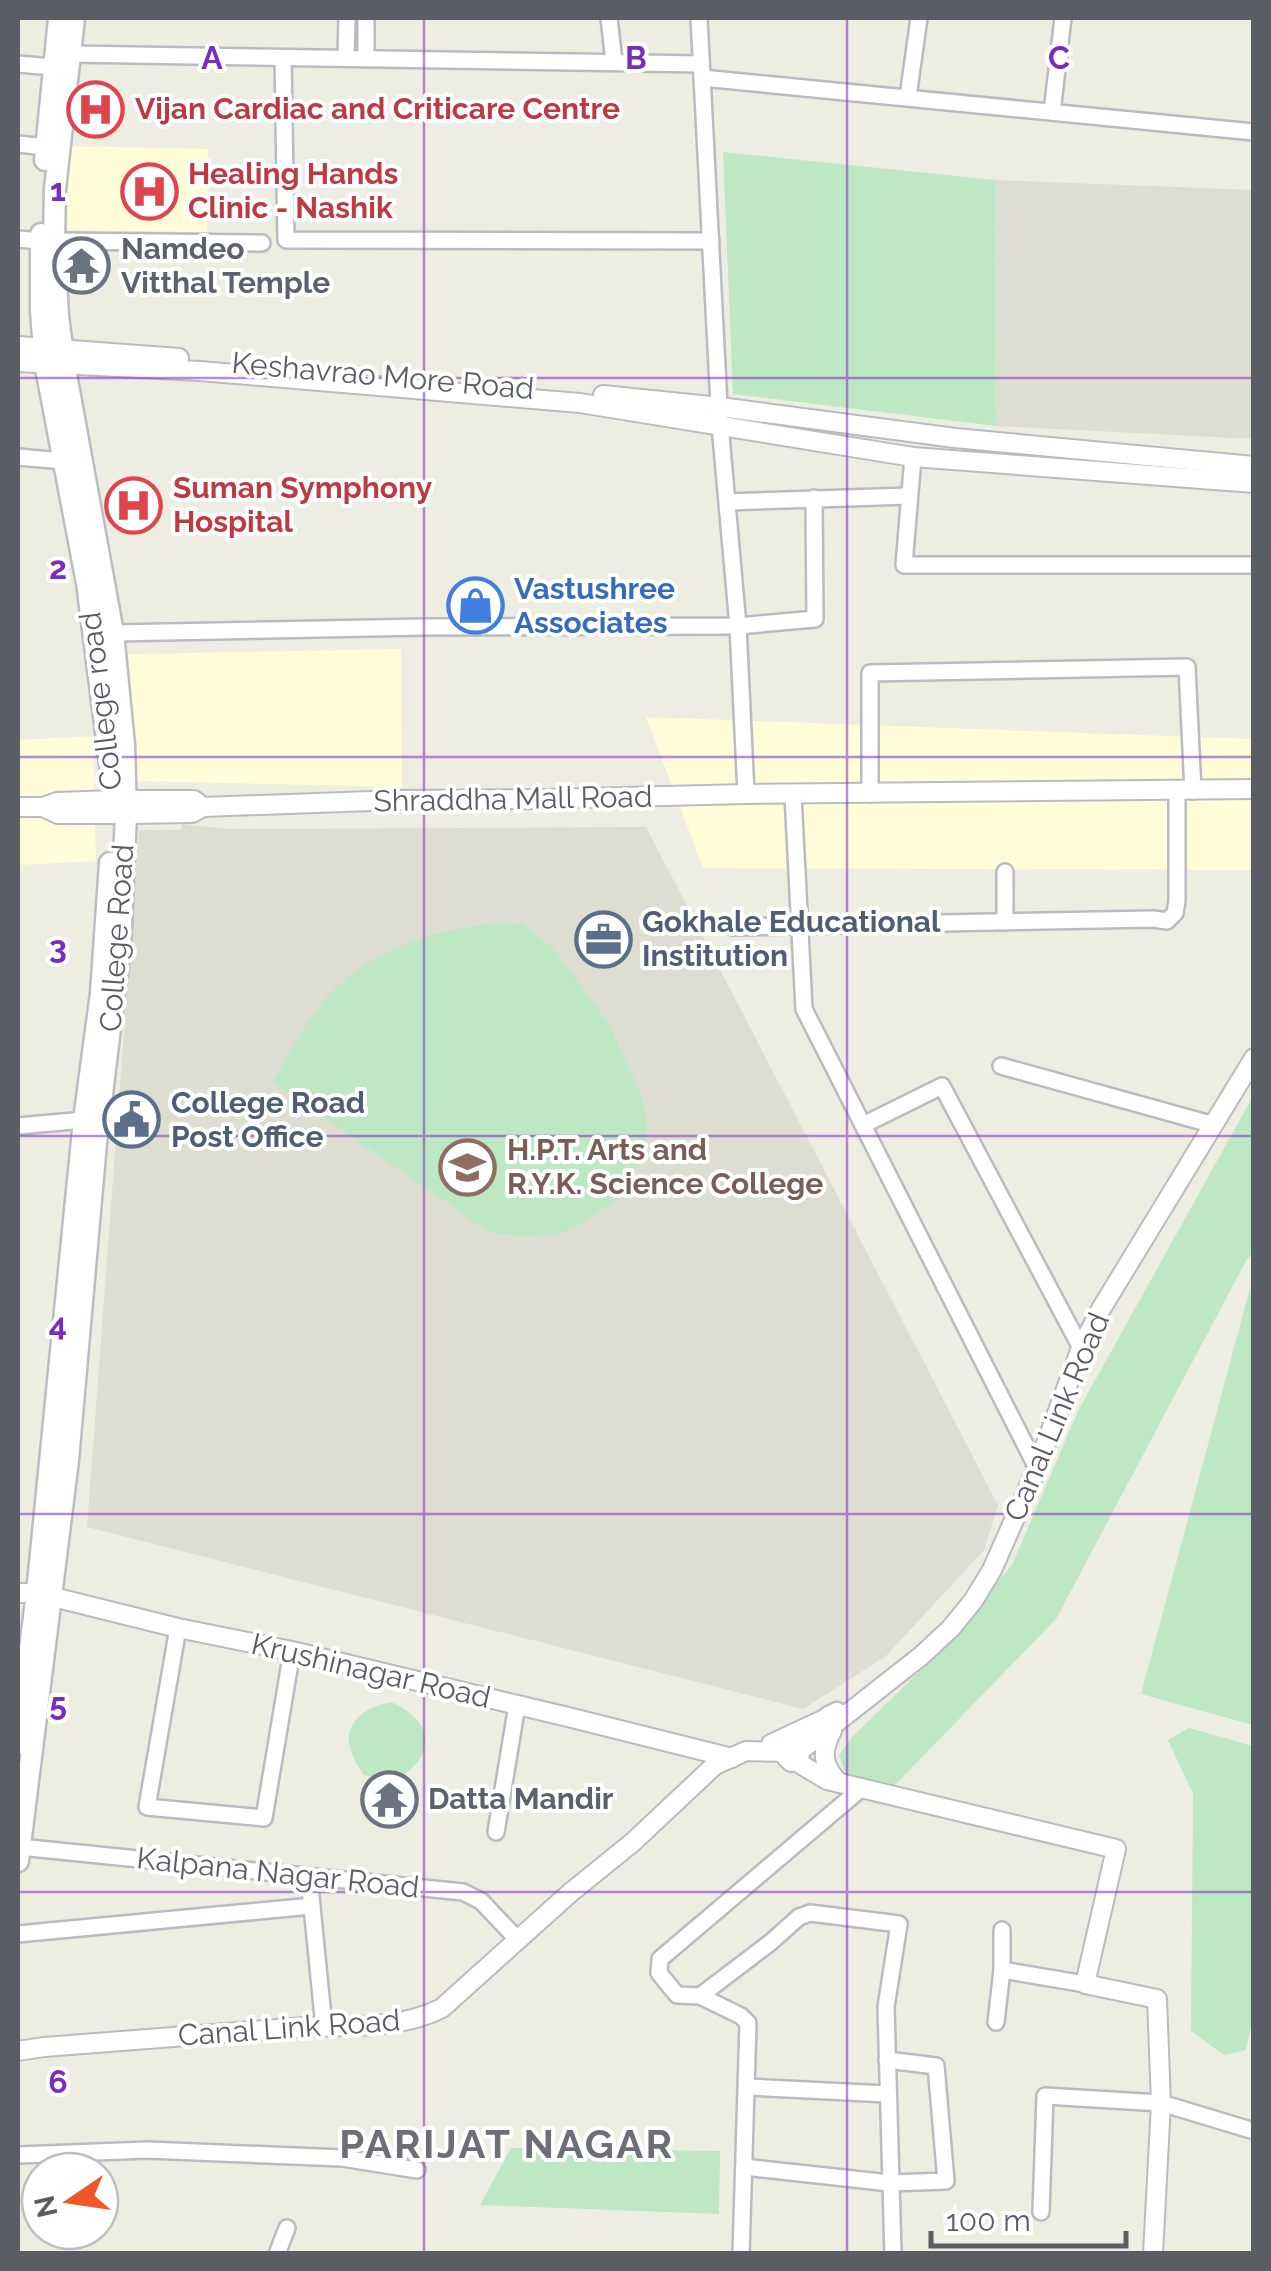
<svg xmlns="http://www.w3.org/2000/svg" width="1271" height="2271" font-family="Raleway,sans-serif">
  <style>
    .commercial { fill: #fffcd7 }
    .education { fill: #deddd1 }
    .green { fill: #bee7c4 }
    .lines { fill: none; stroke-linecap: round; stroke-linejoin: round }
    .minor-casing { stroke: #babbc2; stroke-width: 20 }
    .tertiary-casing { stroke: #babbc2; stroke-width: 22 }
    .secondary-casing { stroke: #bbbdc4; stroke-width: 25 }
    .minor { stroke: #fff; stroke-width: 15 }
    .tertiary { stroke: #fff; stroke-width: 18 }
    .secondary { stroke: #fff; stroke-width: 20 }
    .grid { fill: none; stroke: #7b2cbf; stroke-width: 2.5; stroke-opacity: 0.55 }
    .labels { text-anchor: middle; stroke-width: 8; stroke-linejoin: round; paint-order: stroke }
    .health-label { font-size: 30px; font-weight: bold; fill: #be3a42; stroke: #fff; text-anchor: start }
    .worship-label { font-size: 30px; font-weight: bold; fill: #5b616d; stroke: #fff; text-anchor: start }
    .street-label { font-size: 30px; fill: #5b5d64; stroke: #fff }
    .shop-label { font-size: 30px; font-weight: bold; fill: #366cbe; stroke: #fff; text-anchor: start }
    .service-label { font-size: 30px; font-weight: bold; fill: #4e5e75; stroke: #fff; text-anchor: start }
    .education-label { font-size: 30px; font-weight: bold; fill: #785e54; stroke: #fff; text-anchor: start }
    .district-label { font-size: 40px; font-weight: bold; letter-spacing: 2.5px; fill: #6c6f76; stroke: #fff }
    .grid-label { font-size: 32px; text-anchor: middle; font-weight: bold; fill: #7b2cbf; stroke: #fff; stroke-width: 8; stroke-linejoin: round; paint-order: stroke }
  </style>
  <rect width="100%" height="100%" fill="#eeede2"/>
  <g class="commercial">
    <polygon points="68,146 208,149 207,232 67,230"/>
    <polygon points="401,649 402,787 132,781 127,654"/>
    <polygon points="646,717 1253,739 1253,870 703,868"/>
    <polygon points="93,736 96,861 18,865 18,740"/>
  </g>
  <g class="education">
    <polygon points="995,180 1253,190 1253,439 996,426"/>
    <polygon points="182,824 229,829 646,827 998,1505 984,1550 886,1656 803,1709 87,1527 139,830 181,830"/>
  </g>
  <g class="green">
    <polygon points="723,152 995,180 996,426 733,394"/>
    <path d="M495,923l28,1 30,24 55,75 27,58 10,26 2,20 -1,18 -20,48 -46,32 -23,10 -38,1 -30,-4 -216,-150c13,-22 25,-46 40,-67 43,-62 111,-83 182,-92z"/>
    <polygon points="1253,1096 1253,1253 1247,1259 1056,1619 895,1785 846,1774 839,1755 851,1738 927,1664 1012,1565 1078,1411"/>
    <polygon points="1253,1277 1253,1725 1141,1694"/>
    <path d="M391,1702c21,9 43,28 31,53 -5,10 -16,18 -25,25l-33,-5c-27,-36 -18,-63 27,-73z"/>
    <polygon points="1189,1728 1253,1746 1253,2017 1246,2050 1224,2055 1191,2031 1193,1794 1168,1740"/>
    <polygon points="511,2148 720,2151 719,2214 480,2205"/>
  </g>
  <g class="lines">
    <defs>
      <g id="minor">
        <polyline points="609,18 614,62"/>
        <polyline points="70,54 701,64"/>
        <polyline points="346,57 347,18"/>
        <polyline points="366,57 366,18"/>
        <polyline points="283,58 286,240 711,241"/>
        <polyline points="18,64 53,67"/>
        <polyline points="702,78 1254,132"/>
        <polyline points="908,97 919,18"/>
        <polyline points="1052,112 1063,18"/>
        <polyline points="18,144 46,147"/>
        <polyline points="18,239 41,241"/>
        <polyline points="54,241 262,243"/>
        <polyline points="18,457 63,461"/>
        <polyline points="913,457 904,565 1254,565"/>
        <polyline points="727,502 909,496"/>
        <polyline points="113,633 424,627 738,626 720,425 699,18"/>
        <polyline points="746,794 738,626 815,619 814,498"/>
        <polyline points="870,794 870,673 1187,667 1193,791"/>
        <polyline points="793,795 804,1009 1037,1468"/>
        <polyline points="1005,872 1005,922"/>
        <polyline points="732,927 1153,919 1167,921 1175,913 1177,901 1177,791"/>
        <polyline points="1001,1066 1214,1125"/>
        <polyline points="863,1125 942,1086 1081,1348"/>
        <polyline points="18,1126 84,1120"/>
        <polyline points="178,1628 147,1807 264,1818 292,1651"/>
        <polyline points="863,1787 660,1959 659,1973 677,1995 700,1996 771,1942 799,1917 810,1913 899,1924 886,2007 893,2254"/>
        <polyline points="496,1832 517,1705"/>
        <polyline points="20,1847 463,1892 481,1901 517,1939"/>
        <polyline points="309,1877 324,2027"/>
        <polyline points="18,1934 312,1906"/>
        <polyline points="1002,1970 1002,1930"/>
        <polyline points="700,1996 741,2016 748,2023 741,2254"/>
        <polyline points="996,2022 1002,1970 1085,1984"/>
        <polyline points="747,2087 887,2094"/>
        <polyline points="18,2155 148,2150 342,2158 417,2170"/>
        <polyline points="744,2167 890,2183 946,2181 936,2066 887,2060"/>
        <polyline points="1041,2212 1045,2096 1161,2103 1254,2131"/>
        <polyline points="277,2254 287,2228"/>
      </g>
      <g id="tertiary">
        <polyline points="18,346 179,358"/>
        <polyline points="18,362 200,371 580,403 913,457 1254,483"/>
        <polyline points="603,395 720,407 955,438 1254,466"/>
        <polyline points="125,800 194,800 203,807 399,800 542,799 746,794 1254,789"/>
        <polyline points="18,807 43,807 57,802 114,800"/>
        <polyline points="43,807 58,814 113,814"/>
        <polyline points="126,814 192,813 203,807"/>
        <polyline points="18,1593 37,1593 178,1628 292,1651 568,1717 732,1758"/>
        <path d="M832,1731c-11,20 -10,35 7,52"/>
        <polyline points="771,1744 829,1717"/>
        <polyline points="800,1751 797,1747 789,1748 786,1757 791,1762 799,1760 800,1751 921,1656 951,1628 973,1601 992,1570 1037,1468 1081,1348 1101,1309 1254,1058"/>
        <polyline points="797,1762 827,1780 840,1783 1116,1849 1085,1984 1157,1999 1161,2103 1153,2254"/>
        <path d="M18,2051l26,-4c82,-6 164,-13 246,-19 51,-4 105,4 152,-20l128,-115 63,-51 82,-77 31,-14 40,1"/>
      </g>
      <g id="secondary">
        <polyline points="45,160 59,18"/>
        <polyline points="41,234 41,311 45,363 87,583 112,779"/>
        <polyline points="829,1717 837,1713"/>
        <polyline points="18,1744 37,1593 84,1120 101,993 110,863"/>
        <polyline points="18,1861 68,1460 96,1143 120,947 126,814 124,745 113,633 64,363 58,316 54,241 55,189 74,18"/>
      </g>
    </defs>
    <use href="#minor" class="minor-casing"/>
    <use href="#tertiary" class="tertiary-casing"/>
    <use href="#secondary" class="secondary-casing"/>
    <use href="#minor" class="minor"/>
    <use href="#tertiary" class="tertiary"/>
    <use href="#secondary" class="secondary"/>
  </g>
  <path class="grid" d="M424,18v2236M847,18v2236M18,378h1236M18,757h1236M18,1136h1236M18,1514h1236M18,1892h1236"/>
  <defs>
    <symbol id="hospital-ring" viewBox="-11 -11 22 22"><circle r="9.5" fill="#fff" stroke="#e0444e" stroke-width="1.5"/><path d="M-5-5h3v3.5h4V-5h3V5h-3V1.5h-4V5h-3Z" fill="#e0444e"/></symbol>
    <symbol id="temple-ring" viewBox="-11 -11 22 22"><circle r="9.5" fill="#fff" stroke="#6b7280" stroke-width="1.5"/><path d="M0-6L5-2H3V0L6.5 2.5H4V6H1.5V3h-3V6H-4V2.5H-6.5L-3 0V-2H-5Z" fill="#6b7280"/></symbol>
    <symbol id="shop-ring" viewBox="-11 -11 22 22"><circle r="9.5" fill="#fff" stroke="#3f7fe0" stroke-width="1.5"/><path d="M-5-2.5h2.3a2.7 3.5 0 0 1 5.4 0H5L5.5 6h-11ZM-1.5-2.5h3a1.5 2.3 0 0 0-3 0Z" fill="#3f7fe0"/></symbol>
    <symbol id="office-ring" viewBox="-11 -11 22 22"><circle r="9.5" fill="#fff" stroke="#5c6f8a" stroke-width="1.5"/><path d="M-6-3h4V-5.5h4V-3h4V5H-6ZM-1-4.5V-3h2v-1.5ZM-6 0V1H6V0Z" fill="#5c6f8a"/></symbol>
    <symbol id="civic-ring" viewBox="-11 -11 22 22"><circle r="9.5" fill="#fff" stroke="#5c6f8a" stroke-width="1.5"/><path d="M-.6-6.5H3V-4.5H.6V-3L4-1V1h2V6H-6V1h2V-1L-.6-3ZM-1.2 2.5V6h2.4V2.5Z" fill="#5c6f8a"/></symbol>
    <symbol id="university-ring" viewBox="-11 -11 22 22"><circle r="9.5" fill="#fff" stroke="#8d6e63" stroke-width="1.5"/><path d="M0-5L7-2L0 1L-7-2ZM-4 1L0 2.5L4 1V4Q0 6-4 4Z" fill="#8d6e63"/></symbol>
  </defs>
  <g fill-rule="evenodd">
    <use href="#hospital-ring" x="64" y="78" width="63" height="63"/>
    <use href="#hospital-ring" x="118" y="160" width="63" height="63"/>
    <use href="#temple-ring" x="50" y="234" width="63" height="63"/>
    <use href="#hospital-ring" x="102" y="474" width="63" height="63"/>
    <use href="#shop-ring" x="444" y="574" width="63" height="63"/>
    <use href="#office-ring" x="572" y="908" width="63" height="63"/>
    <use href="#civic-ring" x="100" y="1088" width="63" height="63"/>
    <use href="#university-ring" x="436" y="1136" width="63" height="63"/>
    <use href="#temple-ring" x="358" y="1768" width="63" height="63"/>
  </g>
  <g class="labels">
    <g class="health-label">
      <text x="135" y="119">Vijan Cardiac and Criticare Centre</text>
      <text x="188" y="184">Healing Hands<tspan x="188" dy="34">Clinic - Nashik</tspan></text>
      <text x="173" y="498">Suman Symphony<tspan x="173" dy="34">Hospital</tspan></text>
    </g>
    <g class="worship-label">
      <text x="121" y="259">Namdeo<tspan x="121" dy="34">Vitthal Temple</tspan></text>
      <text x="428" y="1809">Datta Mandir</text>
    </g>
    <g class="street-label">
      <text transform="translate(383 376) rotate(5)" y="10">Keshavrao More Road</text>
      <text transform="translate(101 701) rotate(-97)" y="10">College road</text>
      <text transform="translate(513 799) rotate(-1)" y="10">Shraddha Mall Road</text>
      <text transform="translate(117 938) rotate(-86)" y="10">College Road</text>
      <text transform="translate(1057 1417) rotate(-67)" y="10">Canal Link Road</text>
      <text transform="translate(371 1671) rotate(13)" y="10">Krushinagar Road</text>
      <text transform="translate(278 1873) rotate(6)" y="10">Kalpana Nagar Road</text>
      <text transform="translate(289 2028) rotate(-4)" y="10">Canal Link Road</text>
    </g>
    <g class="shop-label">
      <text x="514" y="599">Vastushree<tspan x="514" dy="34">Associates</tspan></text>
    </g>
    <g class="service-label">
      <text x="642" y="932">Gokhale Educational<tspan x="642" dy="34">Institution</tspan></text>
      <text x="171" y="1113">College Road<tspan x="171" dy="34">Post Office</tspan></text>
    </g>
    <g class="education-label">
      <text x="507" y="1160">H.P.T. Arts and<tspan x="507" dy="34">R.Y.K. Science College</tspan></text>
    </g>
    <g class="district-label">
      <text x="507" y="2158">PARIJAT NAGAR</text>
    </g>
  </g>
  <g class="grid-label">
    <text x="212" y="69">A</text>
    <text x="636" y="69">B</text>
    <text x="1059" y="69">C</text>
    <text x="58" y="201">1</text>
    <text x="58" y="579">2</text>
    <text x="58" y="958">3</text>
    <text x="58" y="1336">4</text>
    <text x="58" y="1715">5</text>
    <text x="58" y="2093">6</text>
  </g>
  <rect width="1271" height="2271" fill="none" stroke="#5b5d64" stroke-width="40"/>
  <g transform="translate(70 2201) rotate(257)"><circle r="48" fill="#ffffff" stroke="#bdbec1" stroke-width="2.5"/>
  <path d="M0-8L18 38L0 25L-18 38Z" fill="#ef5728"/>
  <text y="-15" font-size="28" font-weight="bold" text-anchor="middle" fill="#5b5d64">N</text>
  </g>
  <path d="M931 2231v15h195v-15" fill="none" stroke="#5b5d64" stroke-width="5"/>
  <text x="946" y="2231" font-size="30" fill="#5b5d64" stroke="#ffffff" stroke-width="8" paint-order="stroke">100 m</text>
</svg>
